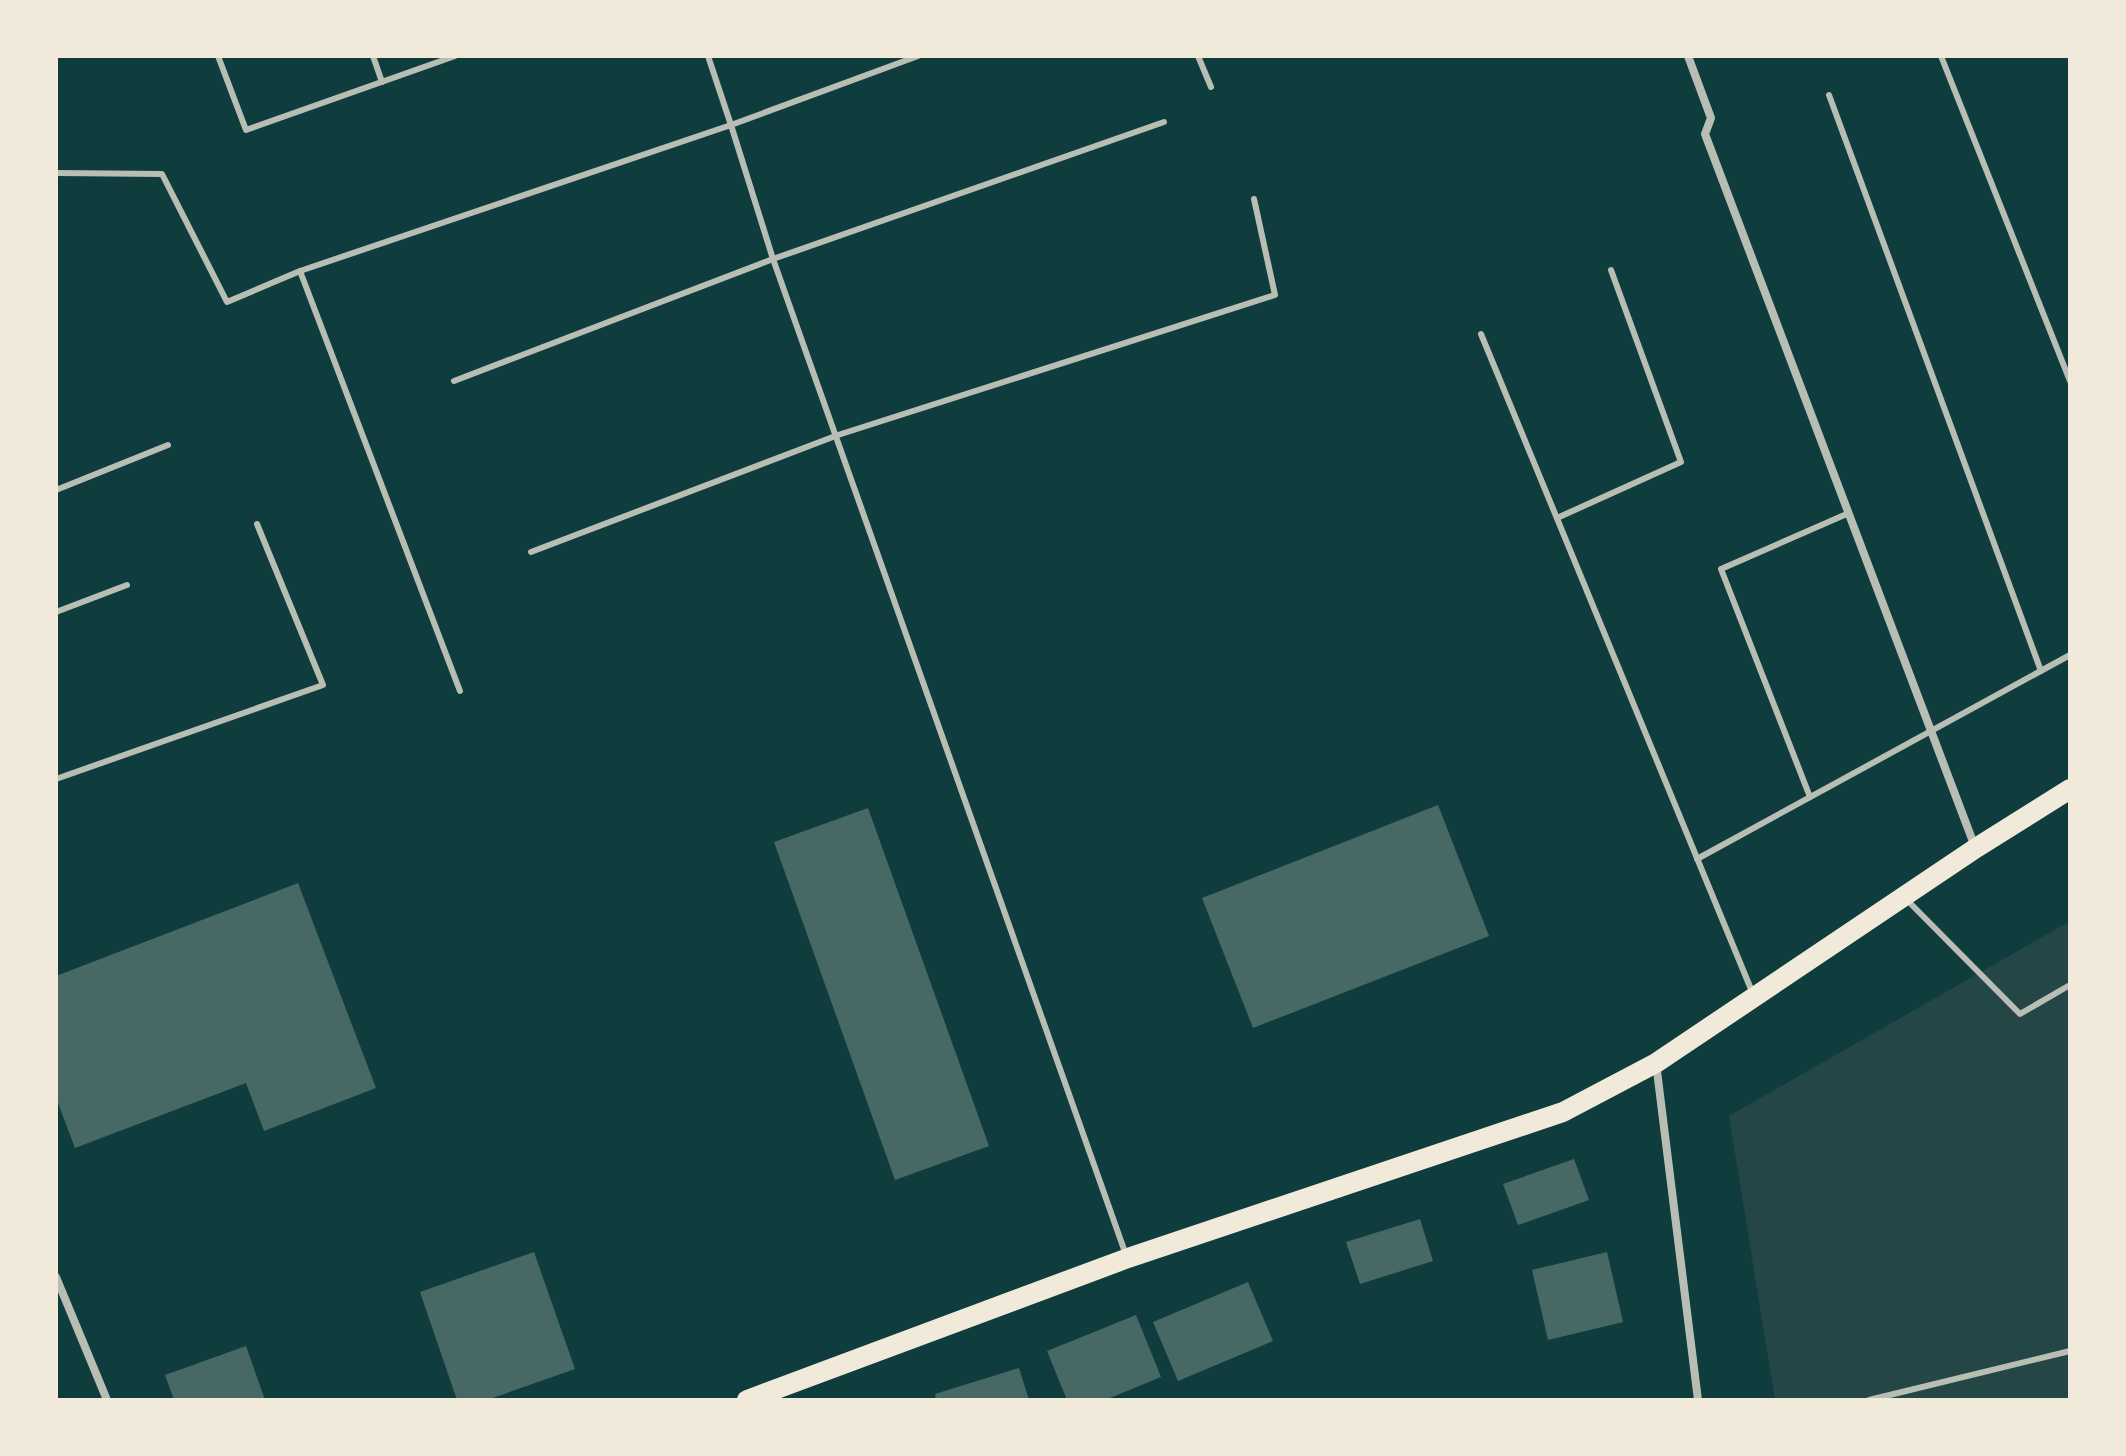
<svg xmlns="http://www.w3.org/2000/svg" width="2126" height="1456" font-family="'Noto Sans',sans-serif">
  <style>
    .green { fill: #244646 }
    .building { fill: #486865 }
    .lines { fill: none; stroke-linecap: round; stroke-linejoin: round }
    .service { stroke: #b8beb3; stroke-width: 6 }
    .minor { stroke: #b8beb3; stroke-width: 8 }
    .primary { stroke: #f1e9da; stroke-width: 20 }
  </style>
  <rect width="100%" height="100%" fill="#0f3d3e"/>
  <polygon class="green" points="2070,921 2070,1400 1775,1400 1729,1116"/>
  <g class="building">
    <polygon points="1438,805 1489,936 1253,1028 1202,898"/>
    <polygon points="868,808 989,1146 895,1180 774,842"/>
    <polygon points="298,883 376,1088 264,1131 246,1083 75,1148 56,1098 56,976"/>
    <polygon points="1574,1159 1589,1200 1518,1225 1503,1184"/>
    <polygon points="1420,1219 1433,1261 1360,1284 1346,1242"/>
    <polygon points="534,1252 575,1369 487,1400 457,1400 420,1292"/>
    <polygon points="1607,1252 1623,1322 1548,1340 1532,1270"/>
    <polygon points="1248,1282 1273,1341 1178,1381 1153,1322"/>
    <polygon points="1136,1315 1161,1377 1105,1400 1067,1400 1047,1351"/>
    <polygon points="246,1346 265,1400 174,1400 165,1375"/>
    <polygon points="1019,1368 1029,1400 936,1400 935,1394"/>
  </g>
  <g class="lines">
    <g class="service">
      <polyline points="218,56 246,130 455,56"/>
      <polyline points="373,56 382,82"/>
      <polyline points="708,56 731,125 918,56"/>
      <polyline points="1198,56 1211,87"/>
      <polyline points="1941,56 2070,381"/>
      <polyline points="1829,95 2041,671"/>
      <polyline points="56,173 162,174 227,302 300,271 731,125 773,259 1126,1255"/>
      <polyline points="300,271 460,691"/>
      <polyline points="1481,334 1753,994"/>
      <polyline points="454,381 773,259 1164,122"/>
      <polyline points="56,490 168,445"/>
      <polyline points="1557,518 1681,462 1611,270"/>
      <polyline points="531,552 838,435 1275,295 1254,199"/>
      <polyline points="56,612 127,585"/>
      <polyline points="56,779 323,685 257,524"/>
      <polyline points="1810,797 1721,569 1849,513"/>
      <polyline points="1697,859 2070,655"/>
      <polyline points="1906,899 2020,1014 2070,985"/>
      <polyline points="1869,1400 2070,1351"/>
    </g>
    <g class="minor">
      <polyline points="1688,56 1711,118 1705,134 1975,847"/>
      <polyline points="1656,1063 1698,1400"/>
      <polyline points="56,1277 107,1400"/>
    </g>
    <polyline class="primary" points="747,1400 1128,1258 1563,1112 1656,1063 1976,848 2070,789"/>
  </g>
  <rect width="2126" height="1456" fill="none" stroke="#f1e9da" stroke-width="116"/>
</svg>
